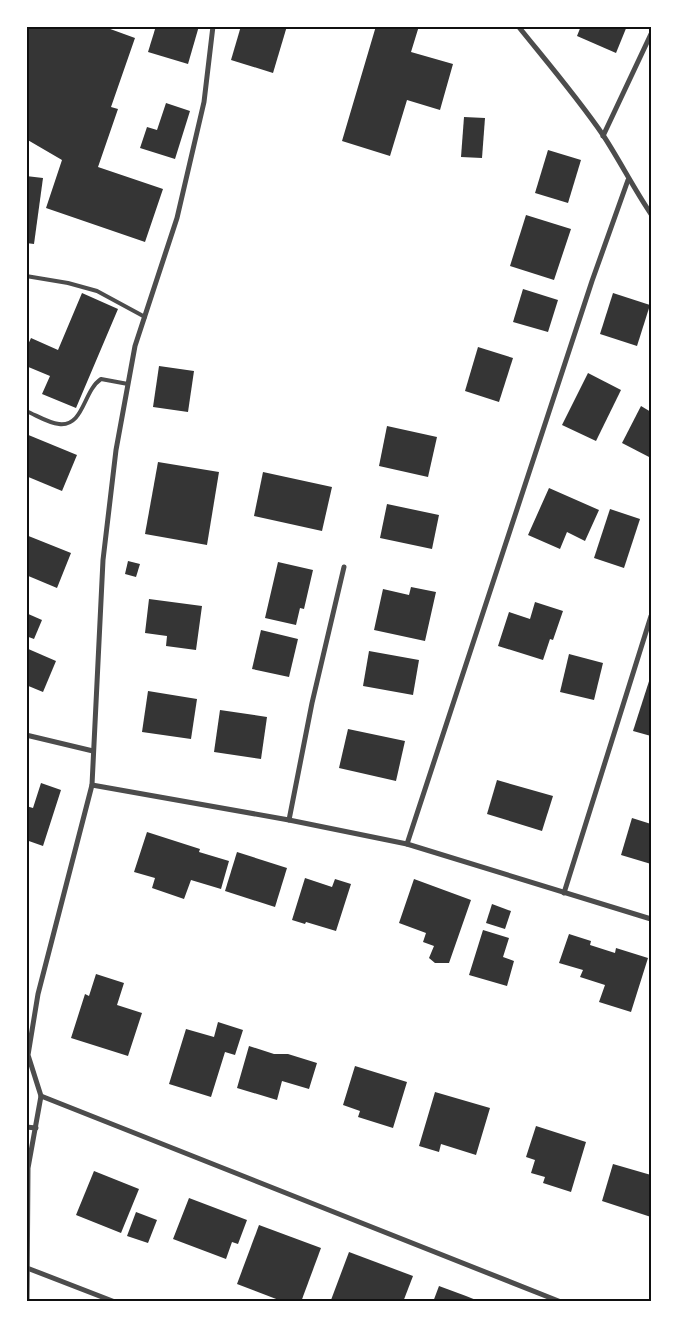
<svg xmlns="http://www.w3.org/2000/svg" width="677" height="1328" font-family="'Noto Serif',serif">
  <style>
    .building { fill: #353535 }
    .lines { fill: none; stroke-linecap: round; stroke-linejoin: round }
    .service { stroke: #4c4c4c; stroke-width: 4 }
    .minor { stroke: #4c4c4c; stroke-width: 5 }
    .neatline { fill: none; stroke: #111; stroke-width: 2 }
  </style>
  <rect width="100%" height="100%" fill="#fff"/>
  <g class="building">
    <polygon points="26,26 102,26 135,38 111,107 118,109 98,167 163,189 145,242 46,208 62,160 26,139"/>
    <polygon points="156,26 199,26 188,64 148,52"/>
    <polygon points="241,26 287,26 273,73 231,60"/>
    <polygon points="376,26 419,26 411,52 453,64 440,110 407,100 390,156 342,141"/>
    <polygon points="581,26 627,26 616,53 577,36"/>
    <polygon points="166,103 190,111 175,159 140,148 147,127 157,130"/>
    <polygon points="464,117 485,118 482,158 461,157"/>
    <polygon points="548,150 581,160 568,203 535,193"/>
    <polygon points="26,176 43,178 34,244 26,243"/>
    <polygon points="526,215 571,229 554,280 510,266"/>
    <polygon points="523,289 558,300 548,332 513,322"/>
    <polygon points="82,293 118,309 76,408 42,394 50,376 26,366 26,349 31,338 58,350"/>
    <polygon points="613,293 650,305 637,346 600,334"/>
    <polygon points="478,347 513,358 499,402 465,391"/>
    <polygon points="159,366 194,371 188,412 153,407"/>
    <polygon points="588,373 621,390 596,441 562,425"/>
    <polygon points="641,406 651,412 651,458 622,443"/>
    <polygon points="387,426 437,437 428,477 379,466"/>
    <polygon points="26,434 77,455 62,491 26,476"/>
    <polygon points="158,462 219,472 207,545 145,534"/>
    <polygon points="263,472 332,487 322,531 254,516"/>
    <polygon points="549,488 599,510 585,541 567,532 560,549 528,535"/>
    <polygon points="387,504 439,515 432,549 380,538"/>
    <polygon points="610,509 640,519 624,568 594,558"/>
    <polygon points="26,535 71,553 57,588 26,575"/>
    <polygon points="128,561 140,564 136,577 125,574"/>
    <polygon points="278,562 313,570 304,609 300,608 296,625 265,618"/>
    <polygon points="411,587 436,592 425,641 374,630 383,589 409,595"/>
    <polygon points="149,599 202,606 196,650 166,646 167,636 145,633"/>
    <polygon points="535,602 563,611 553,640 550,639 543,660 498,646 509,612 530,619"/>
    <polygon points="26,613 42,620 34,639 26,636"/>
    <polygon points="261,630 298,639 289,677 252,669"/>
    <polygon points="26,648 56,661 43,692 26,685"/>
    <polygon points="369,651 419,660 413,695 363,686"/>
    <polygon points="569,654 603,663 594,700 560,692"/>
    <polygon points="651,675 651,736 633,731"/>
    <polygon points="148,691 197,699 191,739 142,732"/>
    <polygon points="220,710 267,717 261,759 214,752"/>
    <polygon points="348,729 405,741 396,781 339,768"/>
    <polygon points="497,780 553,796 542,831 487,814"/>
    <polygon points="41,783 61,790 43,846 26,840 26,806 33,808"/>
    <polygon points="632,818 651,824 651,864 621,855"/>
    <polygon points="147,832 200,849 199,852 229,861 221,889 191,880 184,899 152,888 155,878 134,872"/>
    <polygon points="237,852 287,868 275,907 225,891"/>
    <polygon points="305,878 332,887 335,879 351,884 336,931 306,922 305,924 292,920"/>
    <polygon points="414,879 471,900 449,963 435,963 429,958 434,946 423,942 426,933 399,923"/>
    <polygon points="492,904 511,911 505,929 486,923"/>
    <polygon points="483,930 509,938 503,957 514,961 507,986 469,975"/>
    <polygon points="569,934 591,941 590,945 615,953 616,948 648,958 631,1012 599,1002 605,985 580,977 583,970 559,963"/>
    <polygon points="96,974 124,983 117,1005 142,1013 128,1056 71,1038 85,994 89,996"/>
    <polygon points="218,1022 243,1030 235,1055 225,1052 211,1097 169,1084 186,1029 214,1037"/>
    <polygon points="249,1046 274,1054 288,1054 317,1063 309,1089 282,1081 277,1100 237,1088"/>
    <polygon points="355,1066 407,1082 393,1128 358,1117 360,1111 343,1105"/>
    <polygon points="435,1092 490,1108 476,1155 441,1144 439,1152 419,1146"/>
    <polygon points="536,1126 586,1142 571,1192 543,1183 545,1177 531,1173 535,1160 526,1157"/>
    <polygon points="613,1164 651,1175 651,1217 602,1201"/>
    <polygon points="94,1171 139,1189 121,1233 76,1215"/>
    <polygon points="189,1198 247,1220 238,1244 232,1242 226,1259 173,1239"/>
    <polygon points="136,1212 157,1220 148,1243 127,1236"/>
    <polygon points="259,1225 321,1248 301,1302 284,1302 237,1284"/>
    <polygon points="349,1252 413,1276 403,1302 335,1302 331,1300"/>
    <polygon points="439,1286 466,1296 481,1302 433,1302"/>
  </g>
  <g class="lines">
    <g class="service">
      <polyline points="26,276 68,283 97,291 145,317"/>
      <path d="M26,411c10,4 22,12 33,13 25,3 24,-33 42,-45l27,5"/>
    </g>
    <g class="minor">
      <path d="M518,26c29,36 59,71 85,109 17,26 31,54 48,79"/>
      <polyline points="603,136 651,34"/>
      <polyline points="26,735 93,751"/>
      <polyline points="92,785 289,820 407,844 651,919"/>
      <polyline points="289,820 312,703 344,567"/>
      <polyline points="407,844 592,281 628,180"/>
      <polyline points="564,893 651,616"/>
      <polyline points="41,1096 561,1302"/>
      <polyline points="26,1127 36,1128"/>
      <polyline points="27,1268 115,1302"/>
      <polyline points="27,1302 28,1168 41,1096 28,1055 38,994 92,785 103,560 116,450 135,346 177,218 204,102 213,26"/>
    </g>
  </g>
  <rect width="677" height="1328" fill="none" stroke="#ffffff" stroke-width="55"/>
  <rect x="28" y="28" width="622" height="1272" class="neatline"/>
</svg>
